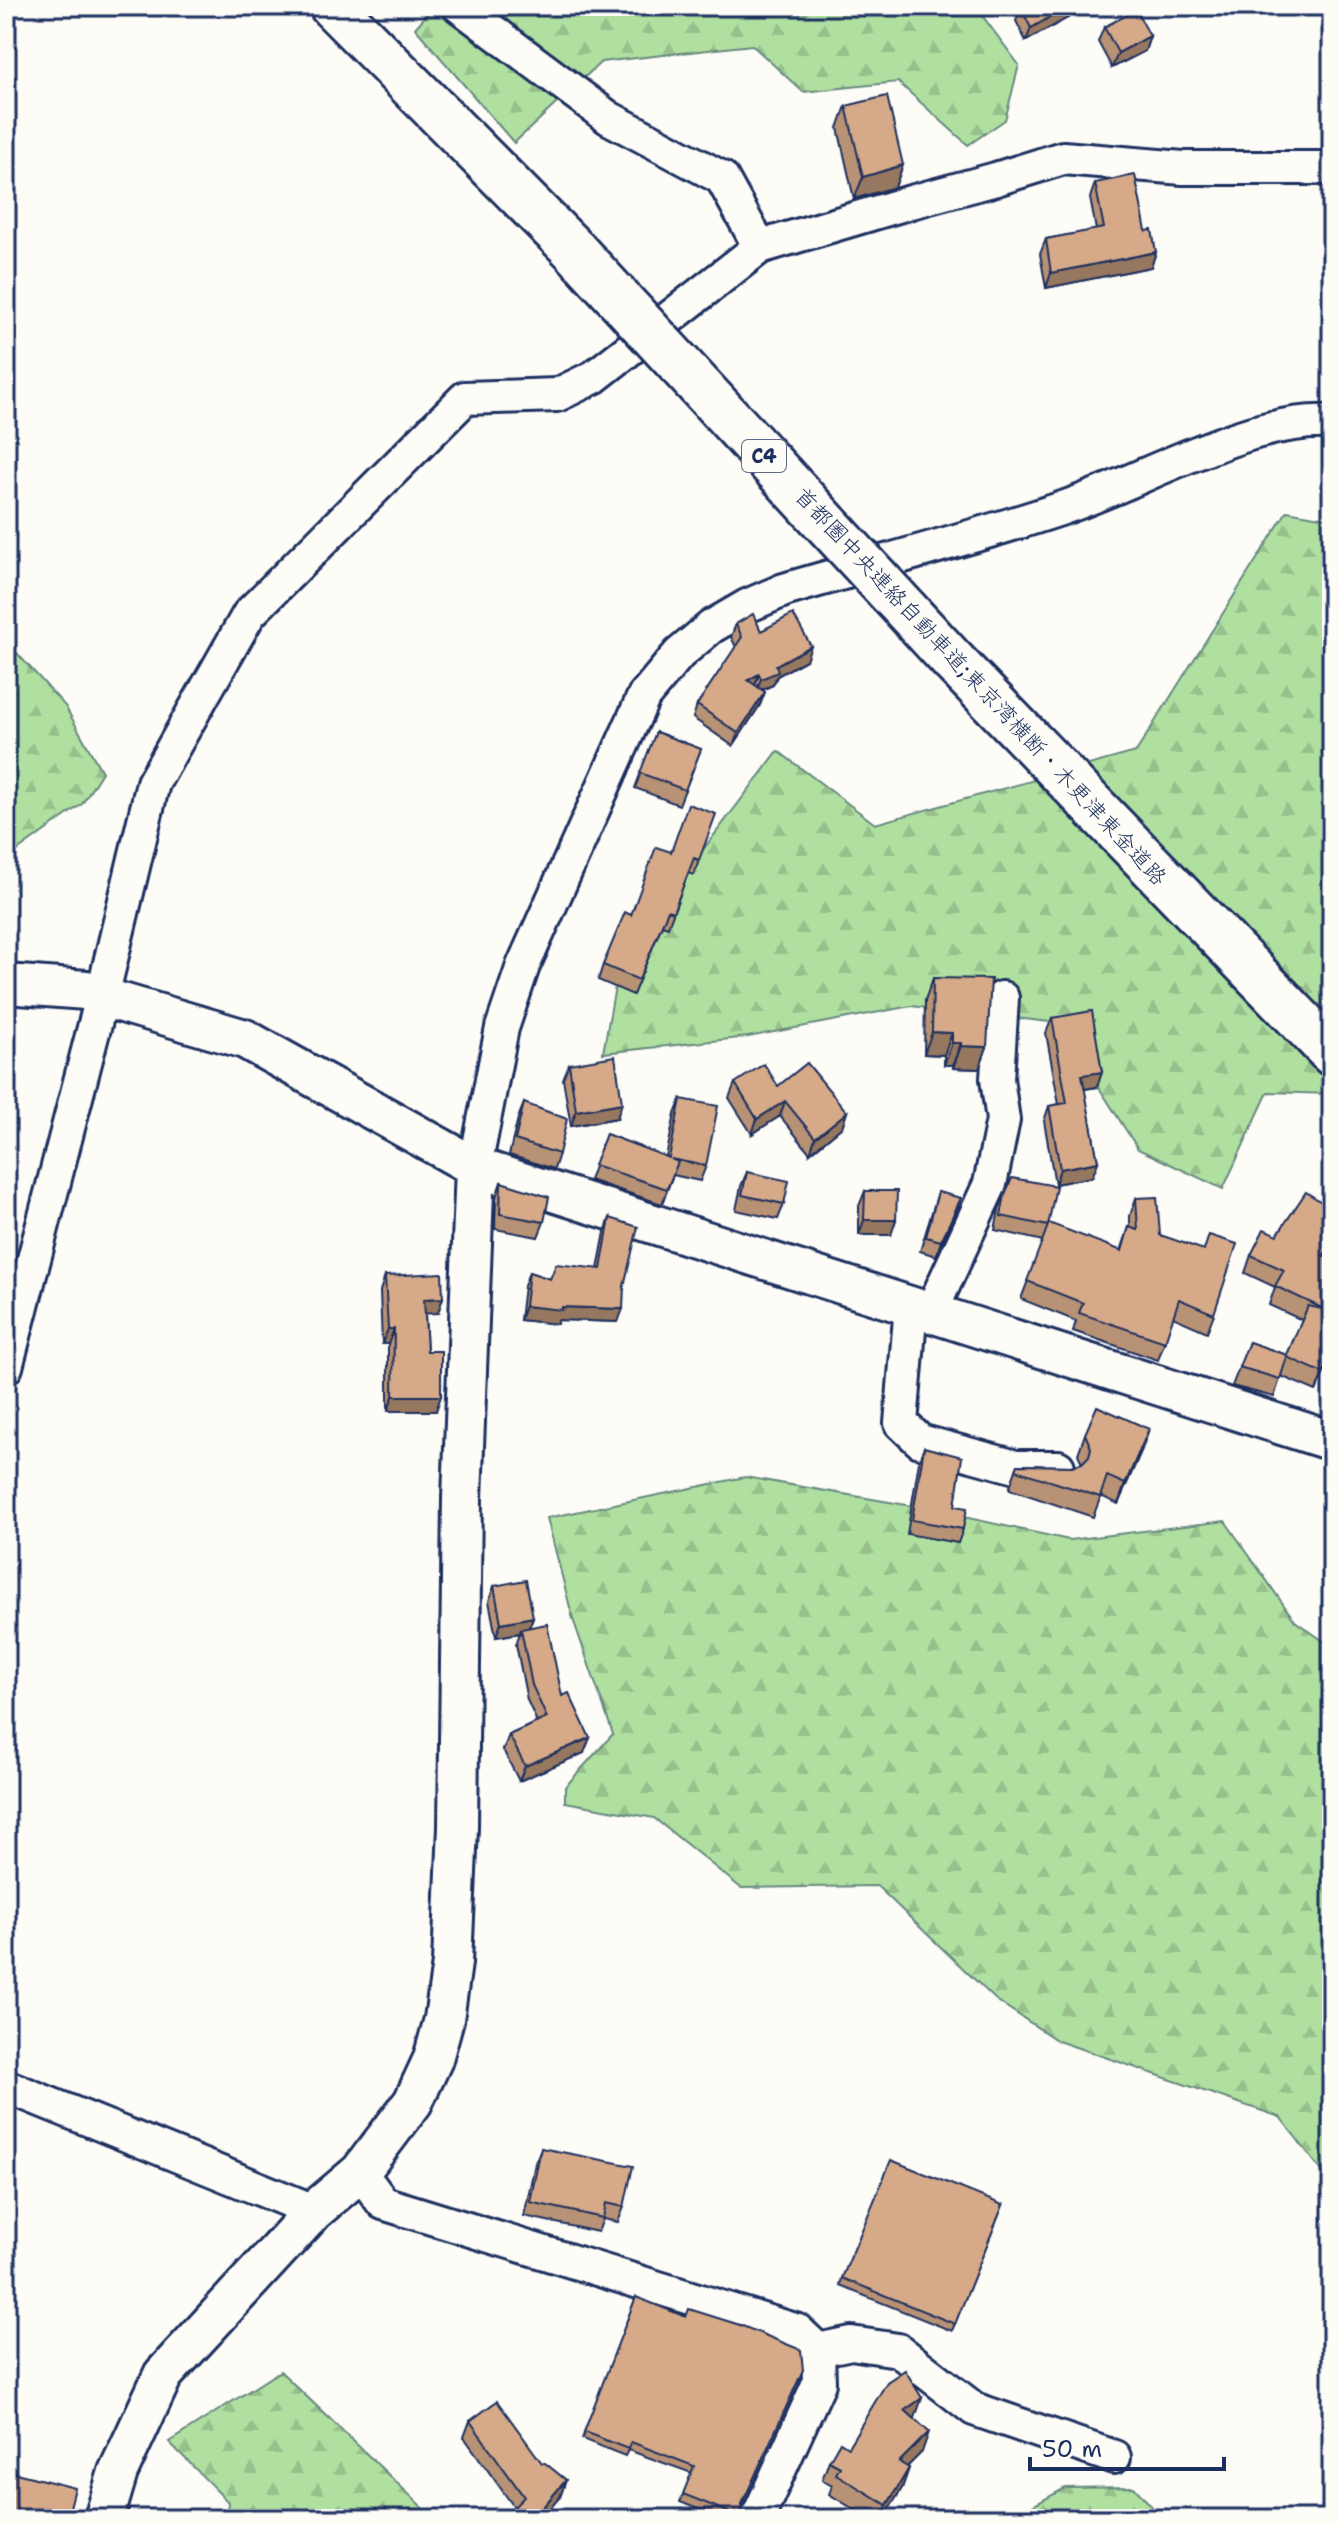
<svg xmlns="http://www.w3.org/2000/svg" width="1338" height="2525" font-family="'Shantell Sans','Klee One',sans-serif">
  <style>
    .forest { fill: url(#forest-firs); stroke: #66887f; stroke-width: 2 }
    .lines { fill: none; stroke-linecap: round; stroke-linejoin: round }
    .minor-casing { stroke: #1b2f5e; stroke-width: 38 }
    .tertiary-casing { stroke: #1b2f5e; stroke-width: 44 }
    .motorway-casing { stroke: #1b2f5e; stroke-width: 50 }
    .minor { stroke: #fdfcf7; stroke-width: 32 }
    .tertiary { stroke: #fdfcf7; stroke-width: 38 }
    .motorway { stroke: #fdfcf7; stroke-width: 44 }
    .motorway-bridge-casing { stroke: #1b2f5e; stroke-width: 50; stroke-linecap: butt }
    .motorway-bridge { stroke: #fdfcf7; stroke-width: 44 }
    .wall { fill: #b89275; stroke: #1b2f5e; stroke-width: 2 }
    .shaded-wall { fill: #96775f; stroke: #1b2f5e; stroke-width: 2 }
    .building { fill: #d6aa88; stroke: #1b2f5e; stroke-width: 2 }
    .labels { text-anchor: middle; stroke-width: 7; stroke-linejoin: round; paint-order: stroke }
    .shield { fill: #fdfcf7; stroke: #5f6c8c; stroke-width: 2 }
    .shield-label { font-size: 20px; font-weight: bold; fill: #1b2f5e }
    .street-label { font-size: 22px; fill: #1b2f5e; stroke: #fdfcf7 }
  </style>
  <defs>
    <pattern id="forest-firs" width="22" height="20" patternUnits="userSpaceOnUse" patternTransform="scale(2)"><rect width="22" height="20" fill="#b0e0a0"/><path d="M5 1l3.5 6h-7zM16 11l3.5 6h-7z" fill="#97c08c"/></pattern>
  </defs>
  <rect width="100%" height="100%" fill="#fdfcf7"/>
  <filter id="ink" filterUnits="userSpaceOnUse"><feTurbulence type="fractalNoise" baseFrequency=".0125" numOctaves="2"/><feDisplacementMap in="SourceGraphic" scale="16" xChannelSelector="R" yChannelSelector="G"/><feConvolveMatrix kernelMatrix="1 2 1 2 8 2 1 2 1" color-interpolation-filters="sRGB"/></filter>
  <g filter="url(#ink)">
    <g class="forest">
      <polygon points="434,6 975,6 1019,65 1005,120 968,145 898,82 803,92 752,45 601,62 514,143 415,28"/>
      <polygon points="1287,511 1332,519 1332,1094 1268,1092 1223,1189 1138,1149 1058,1023 911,1006 748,1037 603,1053 620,959 778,751 875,824 1136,752"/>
      <polygon points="6,641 65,706 102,772 82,804 6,859"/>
      <polygon points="745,1477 918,1507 1069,1540 1225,1521 1295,1621 1332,1647 1332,2184 1280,2117 1058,2041 996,2000 877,1886 741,1888 654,1818 565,1802 565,1787 613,1734 573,1619 547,1518"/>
      <polygon points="280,2371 422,2507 422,2519 226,2519 228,2502 169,2442"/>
      <polygon points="1134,2487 1163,2519 1009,2519 1065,2488"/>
    </g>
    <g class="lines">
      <defs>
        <g id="minor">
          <polyline points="459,6 609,118 722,178 760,247"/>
          <path d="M475,1167l27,-139 21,-62 121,-270 35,-42 32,-27 36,-21 37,-16c92,-27 186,-51 276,-81 82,-27 186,-92 272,-87"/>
          <polyline points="911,1306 901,1423 920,1441 1016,1467 1058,1467"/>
          <polyline points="931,1312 990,1184 1003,1120 997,1079 1002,998"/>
          <polyline points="6,1367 102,997 153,783 249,614 465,398 557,395 594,377 760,247 911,202 996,179 1063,158 1183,168 1332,168"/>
          <polyline points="6,2086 314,2211"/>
          <polyline points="360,2172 383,2203 798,2331 818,2350 819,2383 757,2519"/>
          <polyline points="818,2350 851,2343 898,2350 974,2409 1114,2457"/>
        </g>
        <g id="tertiary">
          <polyline points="6,984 86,990 102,997 245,1039 475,1167 1332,1441"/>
          <polyline points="104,2519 118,2472 163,2375 314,2211 360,2172 413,2102 433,2059 444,2019 452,1963 458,1827 462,1498 475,1167"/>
        </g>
        <g id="motorway">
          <polyline points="332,6 575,251"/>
          <polyline points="953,661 1332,1053"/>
        </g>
      </defs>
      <use href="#minor" class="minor-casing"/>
      <use href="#tertiary" class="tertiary-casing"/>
      <use href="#motorway" class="motorway-casing"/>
      <use href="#minor" class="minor"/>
      <use href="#tertiary" class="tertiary"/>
      <use href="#motorway" class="motorway"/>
      <defs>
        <polyline id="motorway-bridge" points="575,251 953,661"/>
      </defs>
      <use href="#motorway-bridge" class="motorway-bridge-casing"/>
      <use href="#motorway-bridge" class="motorway-bridge"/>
    </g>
    <g class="wall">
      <polygon points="1025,6 1074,6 1071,16 1026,41 1016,21 1021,8"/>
      <polygon points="1215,6 1226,6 1221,12"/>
      <polygon points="1104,27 1150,36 1145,51 1112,68 1098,42"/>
      <polygon points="846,106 903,165 895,187 854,199 838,128"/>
      <polygon points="1095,183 1146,231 1156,252 1151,267 1046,288 1040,254 1046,239 1096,230 1090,198"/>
      <polygon points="736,624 761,631 806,660 777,676 773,685 762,690 765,692 760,705 733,746 693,718 697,705 736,647 731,637"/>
      <polygon points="656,732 701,749 679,805 635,788"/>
      <polygon points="671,852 699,860 694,875 688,873 668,927 662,925 633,995 598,980 603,965"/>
      <polygon points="933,978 987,1047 979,1069 953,1068 953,1065 944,1065 944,1055 924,1054 925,1000"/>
      <polygon points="1052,1018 1102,1072 1097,1087 1084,1089 1098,1162 1092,1177 1055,1184 1044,1121 1049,1106 1059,1104 1046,1033"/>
      <polygon points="569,1064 617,1118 571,1126 563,1079"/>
      <polygon points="735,1083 778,1086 847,1112 842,1127 810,1153 780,1116 752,1134 729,1098"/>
      <polygon points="681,1099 706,1166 700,1181 673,1175 662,1204 589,1180 606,1134 666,1157 675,1114"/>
      <polygon points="524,1103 559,1154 554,1169 509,1155 518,1118"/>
      <polygon points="747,1172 784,1204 778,1219 736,1210 741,1186"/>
      <polygon points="501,1182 544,1222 538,1237 495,1229 496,1197"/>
      <polygon points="865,1191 891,1235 859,1235 859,1206"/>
      <polygon points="938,1192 956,1213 936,1256 920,1251"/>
      <polygon points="1005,1194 1048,1226 1121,1251 1129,1227 1130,1228 1130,1216 1136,1198 1160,1235 1214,1314 1207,1332 1173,1317 1158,1360 1073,1331 1076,1321 1021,1299 1043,1241 995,1230 999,1209"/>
      <polygon points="1332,1209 1332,1250 1327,1258 1332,1261 1332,1301 1328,1310 1332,1354 1316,1391 1281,1376 1274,1397 1232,1386 1249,1342 1287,1355 1302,1320 1269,1305 1275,1287 1245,1273 1251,1255 1277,1235"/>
      <polygon points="610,1218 624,1286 618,1322 558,1320 557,1324 520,1320 524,1286 529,1272 550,1279 598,1269 605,1232"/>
      <polygon points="385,1276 438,1313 425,1313 427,1351 436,1411 388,1411 388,1344 382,1344 380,1291"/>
      <polygon points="1085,1434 1142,1449 1118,1504 1101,1496 1093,1517 1009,1489 1018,1465 1072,1466 1082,1463 1078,1454"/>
      <polygon points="924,1447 955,1506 963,1529 958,1543 907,1534 919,1461"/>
      <polygon points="494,1586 533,1617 529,1628 562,1696 584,1753 519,1781 503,1750 509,1735 537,1722 527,1700 516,1644 520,1633 496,1637 489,1601"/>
      <polygon points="541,2148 624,2207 618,2222 603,2219 598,2232 524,2216 535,2163"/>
      <polygon points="1003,2205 952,2331 840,2286 842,2278"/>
      <polygon points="636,2297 742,2505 742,2519 723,2519 680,2502 692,2473 628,2450 625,2456 582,2439"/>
      <polygon points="914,2418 922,2452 907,2467 909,2468 902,2488 883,2519 870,2519 829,2494 832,2486 822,2480 829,2461 848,2447"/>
      <polygon points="470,2421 542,2463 566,2480 560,2497 514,2507 464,2437"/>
    </g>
    <g class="shaded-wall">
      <polygon points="1068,6 1074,6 1071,16 1026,41 1031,28"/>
      <polygon points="1150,36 1145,51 1112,68 1118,53"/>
      <polygon points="903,165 895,187 854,199 863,177"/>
      <polygon points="1156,252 1151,267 1046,288 1051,273"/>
      <polygon points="811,646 806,660 777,676 773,685 756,692 761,679 776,665"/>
      <polygon points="759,674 754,688 748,680"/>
      <polygon points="765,692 760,705 733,746 738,733"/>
      <polygon points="932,1032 952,1033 944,1055 924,1054"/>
      <polygon points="952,1043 961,1043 953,1065 944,1065"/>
      <polygon points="961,1046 987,1047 979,1069 953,1068"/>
      <polygon points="1102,1072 1097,1087 1077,1090 1082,1075"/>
      <polygon points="785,1101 780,1116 752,1134 757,1119"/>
      <polygon points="622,1103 617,1118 571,1126 576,1111"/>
      <polygon points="847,1112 842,1127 810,1153 815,1138"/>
      <polygon points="1098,1162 1092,1177 1055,1184 1060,1169"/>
      <polygon points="961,1198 956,1213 936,1256 941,1241"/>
      <polygon points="864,1220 896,1220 891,1235 859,1235"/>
      <polygon points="1332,1242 1332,1250 1316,1275 1323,1256"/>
      <polygon points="443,1298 438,1313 419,1314 424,1299"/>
      <polygon points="525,1306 562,1307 623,1309 618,1322 558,1320 557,1324 520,1320"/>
      <polygon points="388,1329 394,1329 388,1344 382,1344"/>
      <polygon points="1332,1351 1332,1354 1316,1391 1323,1373"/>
      <polygon points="393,1396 441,1396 436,1411 388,1411"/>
      <polygon points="1149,1429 1142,1449 1118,1504 1125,1484"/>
      <polygon points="533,1617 527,1632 521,1629 520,1633 496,1637 501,1623"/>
      <polygon points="590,1738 584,1753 519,1781 525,1766"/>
      <polygon points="922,2398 915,2418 898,2429 905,2410"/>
      <polygon points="929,2432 922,2452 892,2482 899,2462"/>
      <polygon points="909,2468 902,2488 883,2519 882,2519 887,2505"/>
      <polygon points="566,2480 560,2497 541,2519 543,2507"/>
    </g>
    <g class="building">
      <polygon points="1025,6 1069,6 1031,28 1021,8"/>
      <polygon points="1136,10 1150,36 1118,53 1104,27"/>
      <polygon points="887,96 903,165 863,177 846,106"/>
      <polygon points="1135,175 1146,231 1152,230 1156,252 1051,273 1046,239 1104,228 1095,183"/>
      <polygon points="753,614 761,631 793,614 811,646 776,665 778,672 761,679 759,674 748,680 765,692 738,733 697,705 742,637 736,624"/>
      <polygon points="656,732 701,749 685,790 640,773"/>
      <polygon points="688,804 716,814 699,860 694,858 673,912 668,910 639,980 603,965 625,912 631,915 656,847 671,852"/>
      <polygon points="933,978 991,979 987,1047 961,1046 961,1043 952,1043 952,1033 932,1032"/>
      <polygon points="1092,1011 1102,1072 1082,1075 1098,1162 1060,1169 1049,1106 1067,1103 1052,1018"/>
      <polygon points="615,1056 622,1103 576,1111 569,1064"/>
      <polygon points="807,1063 847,1112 815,1138 785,1101 757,1119 735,1083 764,1064 778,1086"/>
      <polygon points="681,1099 718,1106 706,1166 671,1159 678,1162 667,1189 594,1165 606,1134 669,1158"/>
      <polygon points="524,1103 567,1119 559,1154 515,1140"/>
      <polygon points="747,1172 789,1181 784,1204 742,1195"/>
      <polygon points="1012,1178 1056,1186 1048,1226 1001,1216 1005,1194"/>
      <polygon points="501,1182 549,1197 544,1222 500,1214"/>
      <polygon points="865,1191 897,1191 896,1220 864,1220"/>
      <polygon points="938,1192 961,1198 941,1241 926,1237"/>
      <polygon points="1306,1192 1332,1209 1332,1242 1323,1256 1332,1261 1332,1297 1326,1310 1275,1286 1284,1270 1251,1255 1264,1229 1277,1235"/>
      <polygon points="1157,1197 1160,1235 1204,1250 1209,1235 1237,1244 1214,1314 1179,1299 1165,1342 1079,1313 1083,1303 1027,1281 1049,1223 1122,1251 1129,1227 1138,1230 1136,1198"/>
      <polygon points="610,1218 638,1227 624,1286 623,1309 562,1307 562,1310 525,1306 529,1272 550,1279 556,1264 601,1269"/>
      <polygon points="442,1273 443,1298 424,1299 427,1351 441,1351 441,1396 393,1396 394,1329 388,1329 385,1276"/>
      <polygon points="1308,1306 1332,1311 1332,1351 1323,1373 1287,1357 1280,1379 1239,1367 1249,1342 1287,1355"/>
      <polygon points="1097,1406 1149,1429 1125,1484 1107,1476 1100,1497 1016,1470 1018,1465 1072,1466 1082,1463 1089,1456 1091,1448 1085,1434"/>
      <polygon points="924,1447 962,1457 955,1506 967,1508 963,1529 912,1520"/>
      <polygon points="526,1580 533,1617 501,1623 494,1586"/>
      <polygon points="547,1624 562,1696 569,1693 590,1738 525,1766 509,1735 547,1718 532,1685 521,1629"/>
      <polygon points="541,2148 633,2166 624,2207 606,2203 603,2218 530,2202"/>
      <polygon points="891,2160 1003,2205 955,2324 842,2278"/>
      <polygon points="636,2297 686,2317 689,2309 740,2325 801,2350 803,2370 742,2504 743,2518 683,2494 694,2466 631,2442 628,2449 584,2432"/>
      <polygon points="905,2370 922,2398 905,2410 929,2432 899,2462 909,2468 887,2505 836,2474 840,2467 829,2461 840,2442 848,2447 887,2382"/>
      <polygon points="497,2401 542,2463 545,2463 566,2480 543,2507 555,2519 502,2519 524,2497 470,2421"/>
      <polygon points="12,2472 75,2488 67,2519 6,2519 6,2497"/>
    </g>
  </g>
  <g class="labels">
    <rect class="shield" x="742" y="440" width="44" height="32" rx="6"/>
    <g class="shield-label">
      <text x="764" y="463">C4</text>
    </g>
    <g class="street-label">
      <text transform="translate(981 686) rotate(47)" y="8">首都圏中央連絡自動車道;東京湾横断・木更津東金道路</text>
    </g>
  </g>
  <rect width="1338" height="2525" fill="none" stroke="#fdfcf7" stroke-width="32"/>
  <rect x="16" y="16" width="1306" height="2493" fill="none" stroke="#1b2f5e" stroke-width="3" filter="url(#ink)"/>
  <path d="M1030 2457v12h194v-12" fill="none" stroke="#1b2f5e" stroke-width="4"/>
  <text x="1042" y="2457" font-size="24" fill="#1b2f5e" stroke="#fdfcf7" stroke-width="6" paint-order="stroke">50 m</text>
</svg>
